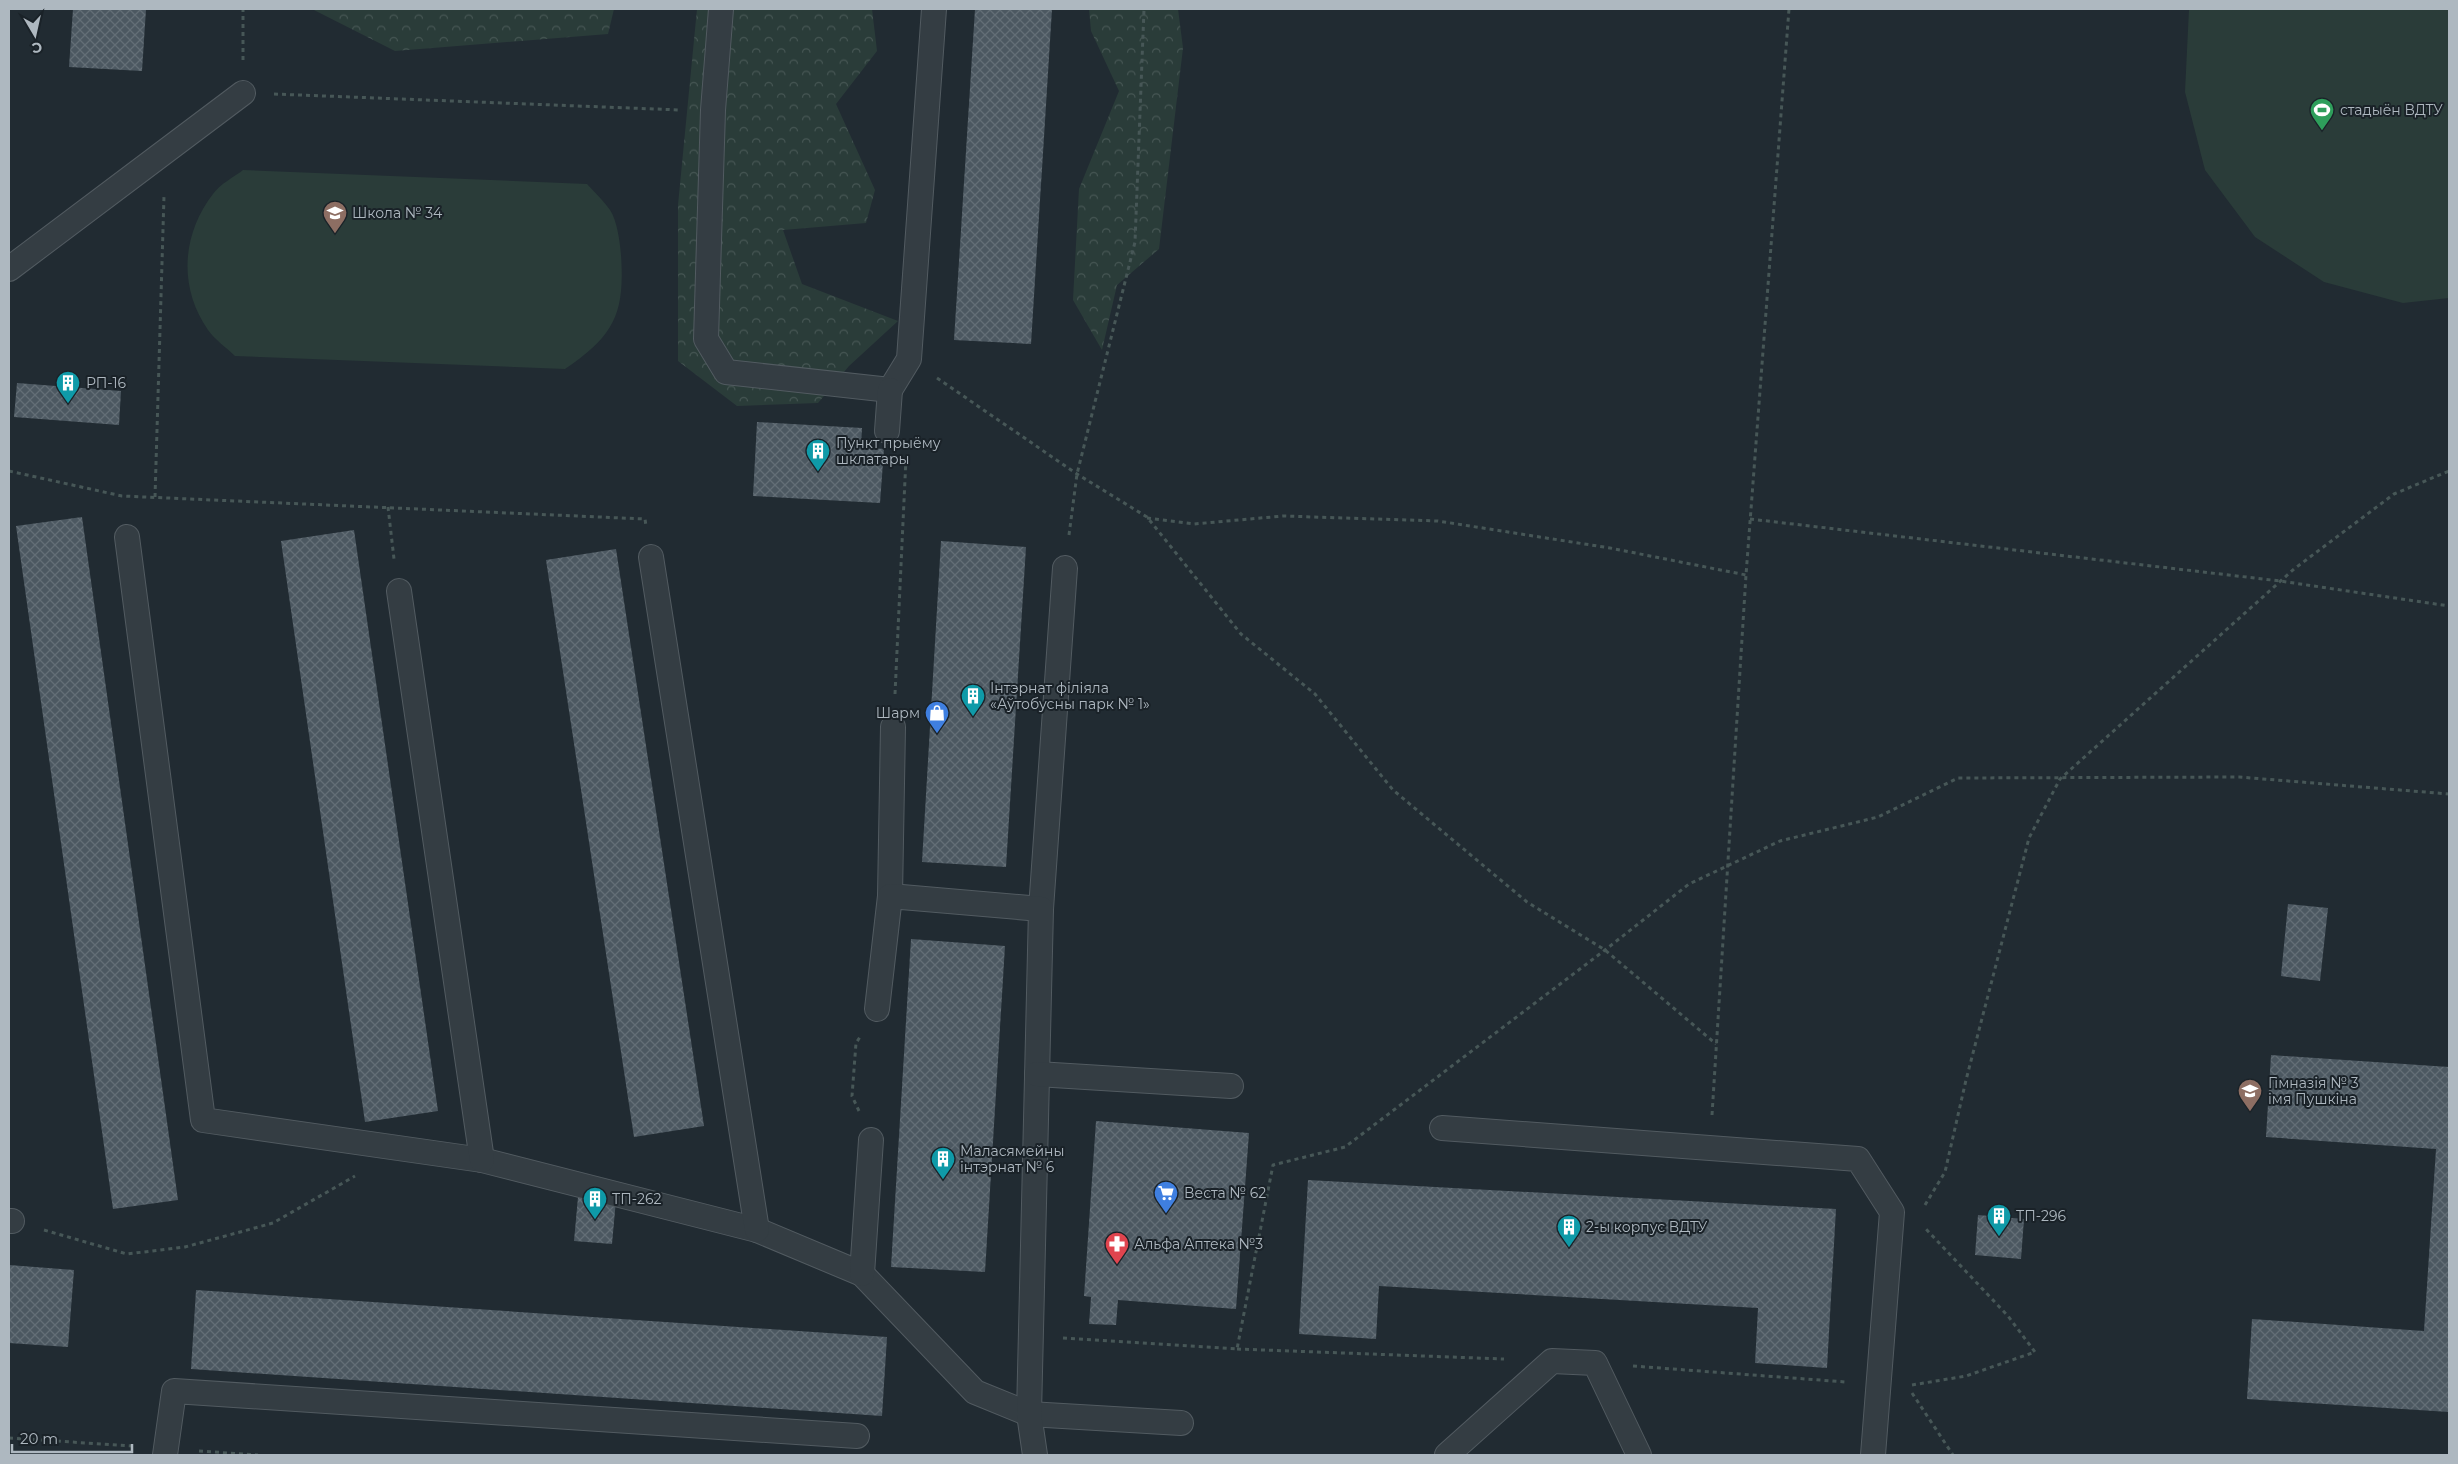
<svg xmlns="http://www.w3.org/2000/svg" width="2458" height="1464" font-family="Montserrat,sans-serif">
  <style>
    .forest { fill: url(#forest-crowns) }
    .pitch { fill: #2a3c39 }
    .building { fill: url(#building-cross-hatch) }
    .lines { fill: none; stroke-linecap: round; stroke-linejoin: round }
    .lane-casing { stroke: #525b61; stroke-width: 26 }
    .path { stroke: #475757; stroke-width: 3; stroke-dasharray: 4 4; stroke-linecap: butt }
    .lane { stroke: #343d43; stroke-width: 24 }
    .labels { text-anchor: middle; stroke-width: 4; stroke-linejoin: round; paint-order: stroke }
    .poi-label { font-size: 14px; fill: #aeb8c0; stroke: #1a2228; text-anchor: start }
  </style>
  <defs>
    <pattern id="forest-crowns" width="20" height="18" patternUnits="userSpaceOnUse" patternTransform="scale(1.25)"><rect width="20" height="18" fill="#2a3c39"/><path d="M2 6a3 3 0 1 1 6 0M12 15a3 3 0 1 1 6 0" fill="none" stroke="#465654"/></pattern>
    <pattern id="building-cross-hatch" width="8" height="8" patternUnits="userSpaceOnUse" patternTransform="scale(1.25)"><rect width="8" height="8" fill="#4c5861"/><path d="M0 0l8 8M0 8l8-8" fill="none" stroke="#636e76"/></pattern>
  </defs>
  <rect width="100%" height="100%" fill="#212b32"/>
  <g class="forest">
    <polygon points="312,9 614,9 608,34 395,51"/>
    <polygon points="697,9 872,9 877,51 836,104 875,190 866,223 783,230 802,284 898,321 849,366 818,403 737,406 678,361 678,205"/>
    <polygon points="1089,9 1178,9 1183,48 1159,249 1117,285 1102,350 1073,300 1079,189 1119,91 1091,31"/>
  </g>
  <g class="pitch">
    <polygon points="2189,9 2449,9 2449,298 2403,303 2324,282 2255,237 2205,170 2185,92"/>
    <path d="M243,170l344,14c8,9 17,17 23,26 7,10 10,32 11,45 4,59 -7,81 -56,114l-330,-13c-8,-8 -21,-17 -27,-26 -30,-43 -26,-96 5,-136 7,-10 21,-17 30,-24z"/>
  </g>
  <g class="building">
    <polygon points="73,9 146,9 142,71 69,67"/>
    <polygon points="975,9 1052,9 1031,344 954,340"/>
    <polygon points="17,383 121,391 119,425 14,417"/>
    <polygon points="757,422 862,428 861,447 884,449 880,503 753,496"/>
    <polygon points="82,517 178,1200 113,1209 16,526"/>
    <polygon points="354,530 438,1111 365,1122 281,541"/>
    <polygon points="941,541 1026,547 1006,867 922,862"/>
    <polygon points="616,549 704,1126 634,1137 546,560"/>
    <polygon points="2288,904 2328,908 2320,981 2281,976"/>
    <polygon points="911,939 1005,946 985,1272 891,1267"/>
    <polygon points="2271,1055 2449,1067 2449,1412 2247,1399 2252,1319 2424,1331 2436,1149 2266,1137"/>
    <polygon points="1096,1121 1249,1133 1236,1309 1118,1300 1116,1325 1089,1324 1091,1297 1084,1296"/>
    <polygon points="1308,1180 1836,1209 1827,1368 1755,1363 1758,1308 1379,1286 1376,1339 1299,1334"/>
    <polygon points="578,1197 616,1200 612,1244 574,1241"/>
    <polygon points="1978,1215 2024,1219 2021,1259 1975,1255"/>
    <polygon points="9,1265 74,1270 68,1347 9,1343"/>
    <polygon points="196,1290 887,1337 882,1416 191,1369"/>
  </g>
  <g class="lines">
    <defs>
      <g id="lane">
        <polyline points="721,9 713,110 706,339 726,372 890,390 909,359 934,9"/>
        <polyline points="9,269 243,93"/>
        <polyline points="887,431 890,390"/>
        <polyline points="127,537 203,1120 482,1160 757,1230 862,1274 975,1392 1029,1414 1181,1423"/>
        <polyline points="651,557 757,1230"/>
        <polyline points="399,591 482,1160"/>
        <polyline points="890,896 893,727"/>
        <polyline points="1041,909 1065,568"/>
        <polyline points="877,1009 890,896 1041,909 1029,1414 1035,1455"/>
        <polyline points="1037,1074 1231,1086"/>
        <polyline points="1442,1128 1858,1159 1892,1212 1873,1455"/>
        <polyline points="9,1221 12,1221"/>
        <polyline points="862,1274 871,1140"/>
        <polyline points="165,1455 174,1391 857,1436"/>
        <polyline points="1447,1455 1552,1361 1595,1363 1639,1455"/>
      </g>
    </defs>
    <use href="#lane" class="lane-casing"/>
    <g class="path">
      <polyline points="243,60 243,9"/>
      <polyline points="274,94 680,110"/>
      <polyline points="937,378 1077,474 1147,517 1241,634 1315,694 1393,790 1527,902 1605,950 1716,1044"/>
      <polyline points="9,471 122,496 645,519 646,526"/>
      <polyline points="155,497 164,196"/>
      <polyline points="388,507 394,559"/>
      <polyline points="1147,518 1194,524 1283,516 1438,521 1610,548 1746,575"/>
      <polyline points="1750,519 2280,581 2449,606"/>
      <polyline points="1069,535 1077,474 1135,242 1144,9"/>
      <polyline points="895,694 906,458"/>
      <polyline points="859,1111 852,1096 856,1043 860,1037"/>
      <polyline points="1712,1115 1746,575 1789,9"/>
      <polyline points="1925,1205 1945,1172 1966,1080 2029,838 2060,779 2294,569 2394,494 2449,471"/>
      <polyline points="44,1230 127,1254 185,1247 273,1223 355,1176"/>
      <polyline points="1063,1338 1237,1349 1273,1165 1345,1147 1605,950 1689,884 1780,841 1878,817 1958,778 2239,777 2449,794"/>
      <polyline points="1237,1349 1504,1359"/>
      <polyline points="1633,1366 1846,1382"/>
      <polyline points="1912,1385 1966,1376 2035,1352 2008,1316 1925,1228"/>
      <polyline points="1912,1393 1953,1455"/>
      <polyline points="9,1438 133,1446"/>
      <polyline points="199,1451 258,1455"/>
    </g>
    <use href="#lane" class="lane"/>
  </g>
  <defs>
    <symbol id="stadium-pin" viewBox="-11 -11 22 30"><path d="M0 17L-7.5 6A9.5 9.5 0 1 1 7.5 6Z" fill="#2e9e5b" stroke="#1a2228"/><path d="M0-5a6.5 5 0 1 0 0 10a6.5 5 0 1 0 0-10ZM-3.5-1.8h7v3.6h-7Z" fill="#fff"/></symbol>
    <symbol id="school-pin" viewBox="-11 -11 22 30"><path d="M0 17L-7.5 6A9.5 9.5 0 1 1 7.5 6Z" fill="#8d6e63" stroke="#1a2228"/><path d="M0-5L7-2L0 1L-7-2ZM-4 1L0 2.5L4 1V4Q0 6-4 4Z" fill="#fff"/></symbol>
    <symbol id="building-pin" viewBox="-11 -11 22 30"><path d="M0 17L-7.5 6A9.5 9.5 0 1 1 7.5 6Z" fill="#0f9aa8" stroke="#1a2228"/><path d="M-4-6H4V6H1V3H-1V6H-4ZM-2.5-4.3h1.7v1.8h-1.7ZM.8-4.3h1.7v1.8H.8ZM-2.5-1h1.7V.8h-1.7ZM.8-1h1.7V.8H.8Z" fill="#fff"/></symbol>
    <symbol id="shop-pin" viewBox="-11 -11 22 30"><path d="M0 17L-7.5 6A9.5 9.5 0 1 1 7.5 6Z" fill="#3f7fe0" stroke="#1a2228"/><path d="M-5-2.5h2.3a2.7 3.5 0 0 1 5.4 0H5L5.5 6h-11ZM-1.5-2.5h3a1.5 2.3 0 0 0-3 0Z" fill="#fff"/></symbol>
    <symbol id="supermarket-pin" viewBox="-11 -11 22 30"><path d="M0 17L-7.5 6A9.5 9.5 0 1 1 7.5 6Z" fill="#3f7fe0" stroke="#1a2228"/><path d="M-6-5.5h2.5l.6 2H6L4.5 2H-2.5L-4.4-4H-6ZM-1.5 3.2a1.3 1.3 0 1 0 .1 0ZM3 3.2a1.3 1.3 0 1 0 .1 0Z" fill="#fff"/></symbol>
    <symbol id="pharmacy-pin" viewBox="-11 -11 22 30"><path d="M0 17L-7.5 6A9.5 9.5 0 1 1 7.5 6Z" fill="#e0444e" stroke="#1a2228"/><path d="M-2-6h4v4h4v4h-4v4h-4v-4h-4v-4h4Z" fill="#fff"/></symbol>
  </defs>
  <g fill-rule="evenodd">
    <use href="#stadium-pin" x="2308" y="96" width="28" height="38"/>
    <use href="#school-pin" x="321" y="199" width="28" height="38"/>
    <use href="#building-pin" x="54" y="369" width="28" height="38"/>
    <use href="#building-pin" x="804" y="437" width="28" height="38"/>
    <use href="#building-pin" x="959" y="682" width="28" height="38"/>
    <use href="#shop-pin" x="923" y="699" width="28" height="38"/>
    <use href="#school-pin" x="2236" y="1077" width="28" height="38"/>
    <use href="#building-pin" x="929" y="1145" width="28" height="38"/>
    <use href="#supermarket-pin" x="1152" y="1179" width="28" height="38"/>
    <use href="#building-pin" x="581" y="1185" width="28" height="38"/>
    <use href="#building-pin" x="1985" y="1202" width="28" height="38"/>
    <use href="#building-pin" x="1555" y="1213" width="28" height="38"/>
    <use href="#pharmacy-pin" x="1103" y="1230" width="28" height="38"/>
  </g>
  <g class="labels">
    <g class="poi-label">
      <text x="2340" y="115">стадыён ВДТУ</text>
      <text x="352" y="218">Школа № 34</text>
      <text x="86" y="388">РП-16</text>
      <text x="836" y="448">Пункт прыёму<tspan x="836" dy="16">шклатары</tspan></text>
      <text x="990" y="693">Інтэрнат філіяла<tspan x="990" dy="16">«Аўтобусны парк № 1»</tspan></text>
      <text x="920" y="718" text-anchor="end">Шарм</text>
      <text x="2268" y="1088">Гімназія № 3<tspan x="2268" dy="16">імя Пушкіна</tspan></text>
      <text x="960" y="1156">Маласямейны<tspan x="960" dy="16">інтэрнат № 6</tspan></text>
      <text x="1184" y="1198">Веста № 62</text>
      <text x="612" y="1204">ТП-262</text>
      <text x="2016" y="1221">ТП-296</text>
      <text x="1586" y="1232">2-ы корпус ВДТУ</text>
      <text x="1134" y="1249">Альфа Аптека №3</text>
    </g>
  </g>
  <rect width="2458" height="1464" fill="none" stroke="#aeb8c0" stroke-width="20"/>
  <g transform="translate(35 35) rotate(171)" stroke="#1a2228" stroke-width="4" paint-order="stroke">
  <path d="M0-4L9 19L0 12L-9 19Z" fill="#aeb8c0"/>
  <text y="-8" font-size="14" font-weight="bold" text-anchor="middle" fill="#aeb8c0">С</text>
  </g>
  <path d="M12 1444v8h120v-8" fill="none" stroke="#aeb8c0" stroke-width="2.5"/>
  <text x="20" y="1444" font-size="15" fill="#aeb8c0" stroke="#1a2228" stroke-width="4" paint-order="stroke">20 m</text>
</svg>
